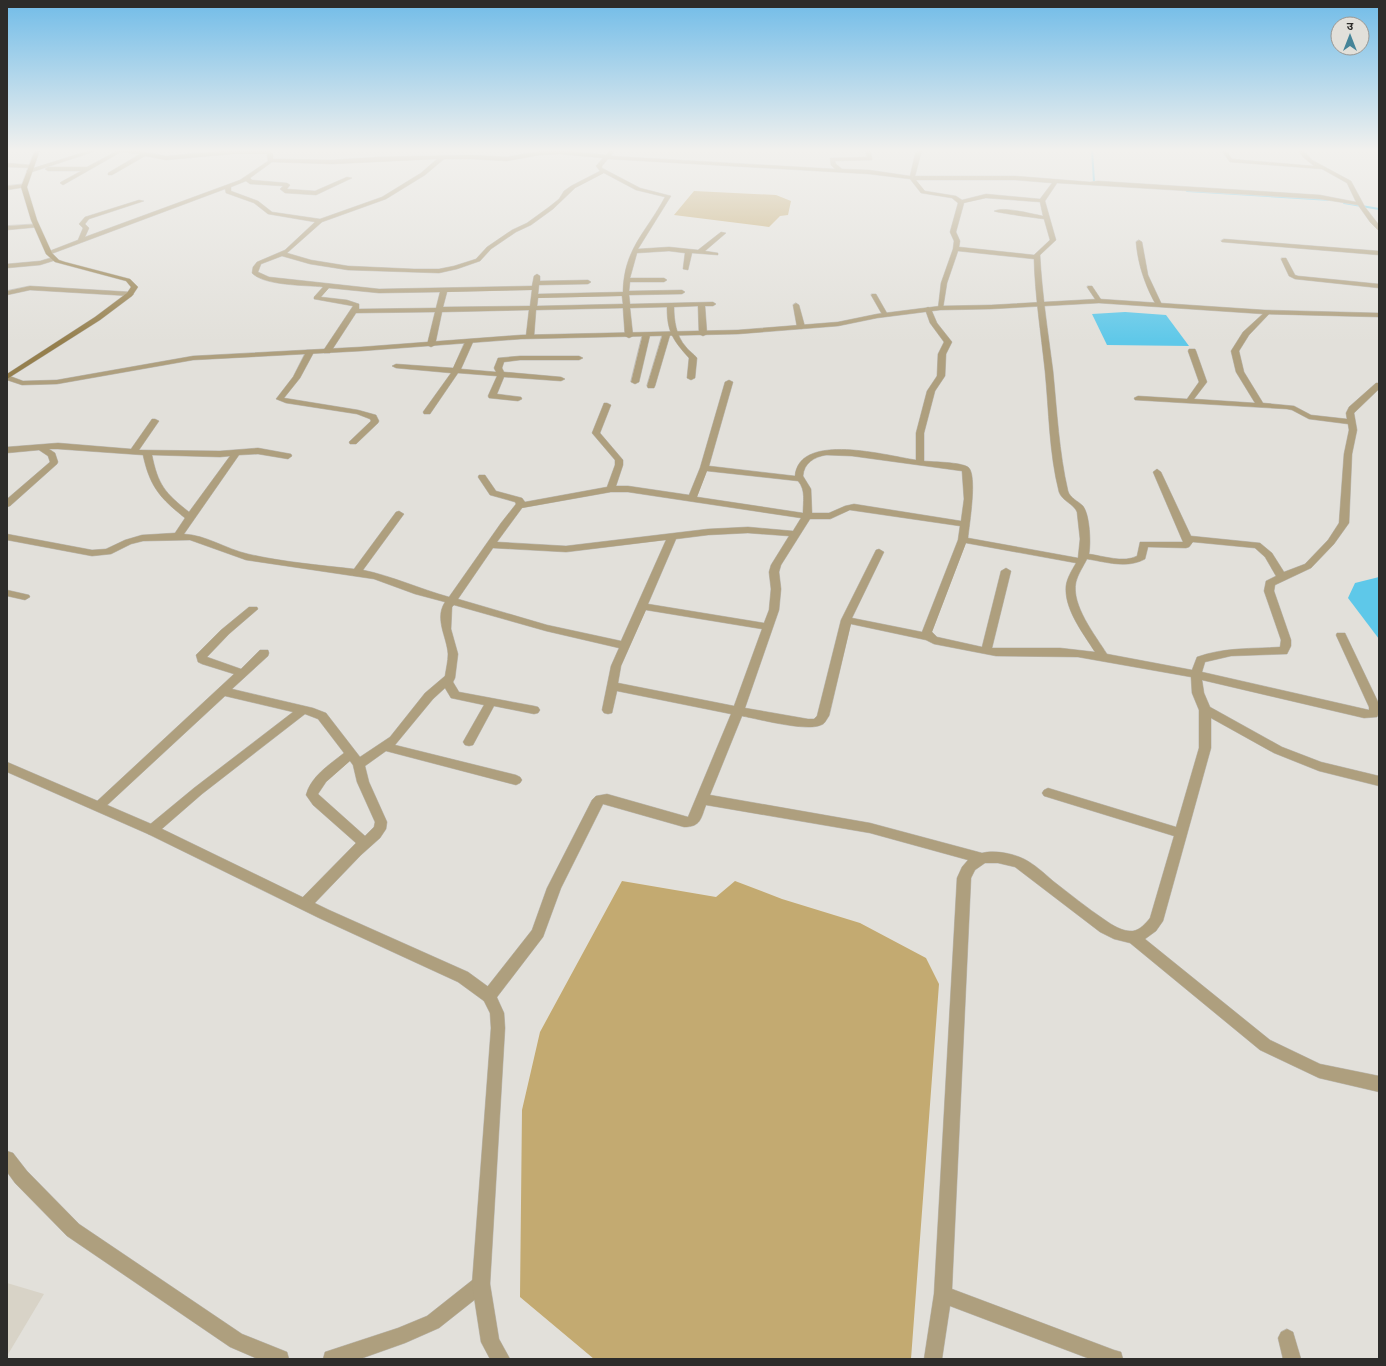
<svg xmlns="http://www.w3.org/2000/svg" width="1386" height="1366" font-family="'IBM Plex Sans','Noto Sans Devanagari',sans-serif">
  <style>
    .built { fill: #d8d3c7 }
    .green { fill: #c3aa71 }
    .water { fill: #5ec8e9 }
    .lines { fill: none; stroke-linecap: round; stroke-linejoin: round }
    .stream { stroke: #5ec8e9; stroke-width: 2 }
    .minor-casing { stroke: #bebcb7; stroke-width: 1 }
    .tertiary-casing { stroke: #bebcb7; stroke-width: 1 }
    .secondary-casing { stroke: #bebcb7; stroke-width: 1 }
    .minor { fill: #ae9f7e; fill-rule: evenodd }
    .tertiary { fill: #ae9f7e; fill-rule: evenodd }
    .secondary { fill: #957f4d; fill-rule: evenodd }
  </style>
  <rect width="100%" height="100%" fill="#e2e0da"/>
  <polygon class="built" points="7,1283 44,1294 7,1356"/>
  <g class="green">
    <polygon points="694,191 776,195 791,201 788,215 780,216 769,227 674,215"/>
    <polygon points="622,881 716,897 735,881 782,899 860,923 926,958 939,984 911,1359 594,1359 520,1297 522,1110 540,1032"/>
  </g>
  <g class="water">
    <polygon points="1125,312 1166,315 1189,346 1107,345 1092,314"/>
    <polygon points="1379,577 1379,639 1348,598 1355,583"/>
  </g>
  <g class="lines">
    <g class="stream">
      <polyline points="1092,150 1094,182 1098,183"/>
      <polyline points="1187,191 1330,200"/>
      <polyline points="1344,203 1379,209"/>
    </g>
    <defs>
      <g id="minor">
        <polygon points="91,150 99,150 29,173 26,171 32,168 7,167 7,163 31,165 33,166 33,168"/>
        <path d="M110,150h25l31,6 66,-6h36l5,4v5l59,1 46,-3 94,-2 35,2 33,-6 20,-1 46,5 4,-5h5l-4,6 224,13 -4,-4 -1,-7 37,-1 -2,-7h6l1,10 -37,1 1,3 6,5 27,1 41,6 6,-26h6l-7,26h100l75,6 8,-1 222,14 36,7 -9,-19 -25,-14 -92,-7 -9,-12h5l6,9 82,7 -11,-9 -5,-7h5l9,10 39,21 14,26 14,18v6l-9,-9 -12,-17 -38,-6 -263,-16 -12,18 11,39 -16,15c2,39 8,77 13,116 4,40 6,81 15,120 2,7 10,10 15,15 7,9 8,37 6,48 14,2 35,9 48,2l3,-14h43l-30,-70 4,-3 4,3 30,64 69,7 12,10 12,19 21,-8 23,-24 11,-17 5,-69 5,-24 -1,-6 -39,-5 -17,-9 -5,-1 -152,-9 -1,-2 4,-2 49,3 12,-17 -11,-31 1,-2h6l1,2 11,31 -13,17 61,4 -19,-31 -5,-21 12,-19 23,-21h4v2l-21,22 -10,16 5,21 19,31 31,3 17,9 36,4 -1,-6 3,-6 27,-24h3v6l-25,24 3,17 -5,24 -3,69 -15,21 -23,24 -36,17 -1,6 17,49v6l-4,8 -56,2 -26,6 -3,10 167,38v-3l-33,-72 1,-2h8l34,71v9l-2,4 -13,1 -162,-38 2,13 6,14 72,40 39,15 58,14v10l-60,-15 -45,-18 -63,-35v30l-48,173 -7,10 -11,8 125,101 50,24 59,12v16l-60,-14 -59,-28 -130,-107 -16,-4 -14,-7 -85,-65 -17,-4h-13l-10,7 -4,8 -19,411 162,61 7,2 2,7h-33l-140,-53 -8,53h-18l10,-65 23,-416 5,-11 6,-7 -98,-27 -164,-28c-5,13 -5,22 -22,22l-81,-23 -42,84 -18,49 -49,64 -5,2 -5,-2 -2,-5 2,-5 48,-61 15,-42 45,-88 4,-4 11,-2 81,23 43,-103 -114,-23 -5,22 -4,1 -4,-1 -2,-3 9,-44 8,-18 -73,-17 -92,-26 -2,2 -1,22 7,25 -3,24 -2,4 6,10 75,14 4,1 2,3 -2,3 -4,1 -40,-8 -21,39 -4,1 -4,-1 -2,-3 21,-37 -33,-7 -6,-10 -12,11 -38,46 121,30 4,2 2,3 -2,3 -4,2 -130,-34 -21,15 4,16 18,40 -1,7 -6,9 -19,17 -51,53 -5,2 -5,-2 -2,-4 2,-4 56,-57 -43,-38 -7,-10c5,-19 23,-30 38,-42l-26,-34 -13,-5 -103,80 -46,40 -4,1 -4,-1 -2,-4 2,-4 46,-38 99,-76 -68,-16 -122,113 -4,2 -4,-2 -2,-3 2,-3 139,-129 -32,-10 -4,-2 -2,-7 25,-25 28,-23h8l1,2 -29,25 -22,23 34,12 19,-19h8l1,3 -1,3 -36,33 81,19 13,5 34,44 30,-20 35,-44 20,-17c1,-7 3,-15 3,-22 -1,-17 -14,-35 -3,-52l-30,-8 -41,-15 -128,-19 -56,-20 -47,1 -12,3 -20,10 -19,2 -85,-16v-6l85,16 14,-1 19,-9 17,-5 33,-2 10,-15c-25,-20 -35,-31 -42,-63l-85,-6h-9l6,4 3,9 -1,2 -47,42 -3,1v-8l43,-37 -2,-6 -9,-6 -32,3v-6l51,-4 73,6 21,-30h3l4,2 -20,29 81,1 38,-3 33,6 1,2 -4,3 -30,-5 -19,1 -55,79c22,1 42,15 64,20 35,8 71,11 106,15l42,-57 3,-1 5,3 -41,56c29,6 57,19 86,27l52,-74 15,-19 -1,-2 -25,-7 -12,-18 1,-2h6l11,16 26,7 3,4 82,-15 8,-22v-5l-23,-27 12,-30h3l4,2 -11,28 23,27v5l-7,21h12l61,9 11,-27 25,-86 4,-2 4,2 -24,84 86,10c4,-45 93,-20 121,-16v-27l11,-42 10,-15 1,-22 6,-12 -14,-19 -5,-14 3,-2 3,2 6,14 15,19 -6,12 -1,22 -10,15 -11,42v28c10,1 36,1 44,6 10,7 1,59 0,71l110,20 2,-19 -3,-27c-3,-8 -15,-11 -18,-20 -10,-39 -10,-81 -14,-121 -4,-38 -10,-75 -11,-112l-76,-8 -11,32 -4,25 -5,1 3,-26 12,-34 1,-8 -4,-9 8,-29 -6,-5 -31,-5 -11,-14 -41,-5 -261,-15 -6,7v2l38,20 31,8 -33,53 31,-2 29,3 23,-18 5,1 -21,18 13,2v2l-26,-2 -4,17 -5,-1 2,-16 -16,-2 -32,2 -7,25h34l3,2 -3,2h-34l-1,9 53,-1 3,2 -3,2 -53,1 1,9 83,-2 3,2 -3,2h-8l2,28 -4,2 -4,-2 -1,-28 -24,1c0,13 2,29 12,40 3,4 7,6 11,11l-2,20 -4,2 -4,-2 2,-20c-16,-18 -22,-26 -22,-51l-37,1 3,28 -4,2 -4,-2 -2,-28 -87,2 -2,26 -4,2 -4,-2 3,-26 -87,2 -7,33 -4,2 -4,-2 8,-33 -79,1 -26,40h-6l-1,-2 30,-45 -39,-7v-2l9,-10c-18,-2 -59,-1 -71,-14l1,-6 4,-5 28,-12 30,-28 -47,-8 -14,-11 -28,-10 -1,-4 -174,65h-4v-2l31,-12 5,-12 -4,-4 6,-7 54,-17 5,1 -55,18 -4,5 4,4 -4,9 155,-57 28,-19 -1,-7h-35l-66,6 -21,-4 -33,19h-4v-2l32,-19 -19,-2 -58,33 -3,-2 1,-1 20,-11h-33l-3,-2 3,-2h39l28,-15zM560,154l43,4 -7,8 4,5 -29,15 -7,5 -5,8 -10,8 -22,16 -15,7 -25,17 -11,12 -22,7 -15,3h-25l-66,-3 -37,-6 -24,-7 35,-31 64,-23 39,-24 19,-16h28l35,2 33,-6zM437,159l-16,14 -39,24 -62,22 -48,-7 -14,-11 -27,-10v-4l15,-6 4,3 33,2 -3,3 5,4 31,2 36,-17 -5,-1 -32,14 -28,-2 3,-4 -3,-2 -35,-3 -2,-2 22,-16 60,2zM604,173l32,17 29,7c-19,36 -41,51 -42,95l-85,2 1,-9 49,-1 3,-2 -3,-2 -48,1v-5l-3,-2 -3,2 -2,10 -153,3 -110,-12 -11,-5 3,-8 21,-8 28,8 38,6 91,3 18,-4 23,-8 11,-12 25,-17 15,-7 22,-16 22,-21zM916,180h99l37,3 -12,16 -54,-5 -24,6 -6,-4 -31,-5zM986,198l54,4 3,14c-11,-2 -40,-10 -49,-5 4,2 42,7 50,8l6,21 -16,15 -75,-8 1,-6 -4,-9 8,-29zM329,288l50,5 61,-1 -4,16 -77,1v-5l-12,-4 -26,-3zM532,290l-2,16 -87,1 4,-15zM622,296l1,8 -86,2 1,-8zM152,455l68,2 10,-1 -41,56c-24,-19 -31,-27 -37,-57zM826,455l26,1 110,15 2,28 -3,22 -107,-17 -9,2 -16,7h-17l-1,-24 -8,-13c1,-13 11,-19 23,-21zM707,471l91,10c8,9 5,21 5,32l-106,-16zM611,492h17l173,26 -8,13 -45,-4 -40,2 -142,17 -69,-4 25,-34zM850,510l110,16 -2,14 -36,92 -70,-14 32,-66 -5,-3 -3,1 -35,70 -24,96 -3,3h-6l-63,-11 34,-98 2,-21 -2,-17 2,-7 29,-46h20zM748,533l41,3 -18,29 -2,7 2,17 -2,21 -5,13 -116,-19 28,-65 32,-4zM666,540l-45,101 -74,-16 -89,-26 35,-51 73,4zM1193,542l62,6 10,9 11,19 -10,5 -2,10 17,49 -1,7c-29,2 -55,0 -83,10l-5,13 -85,-16c-12,-19 -36,-49 -31,-72 2,-8 7,-15 11,-23 19,3 40,10 58,0l3,-12 38,1 3,-1zM966,543l110,20c-4,7 -9,15 -10,23 -2,23 17,47 29,66l-35,-4h-68l19,-77 -5,-3 -5,3 -19,76 -45,-10 -5,-5zM646,610l116,19 -28,77 -116,-23 3,-17zM851,624l75,16 8,4 62,12 82,1 113,20 1,16 7,17v38l-23,79 -128,-39 -4,2 -2,3 2,3 130,40 -24,82c-4,5 -10,12 -17,13 -10,1 -21,-6 -28,-11 -18,-12 -35,-26 -52,-39 -9,-8 -19,-17 -29,-22 -12,-6 -30,-9 -42,-6l-112,-30 -160,-28 32,-79c16,3 65,16 79,9 4,-1 5,-5 8,-9zM350,761l3,4 4,17 18,40 -1,5 -9,9 -47,-42 8,-12z"/>
        <polygon points="24,184 27,186 26,187 7,190 7,186"/>
        <polygon points="37,224 39,225 39,227 7,230 7,226"/>
        <polygon points="1224,239 1379,251 1379,255 1222,242 1221,241"/>
        <path d="M1139,240l3,2 6,33 14,30 -1,1 -5,-1c-11,-20 -18,-40 -20,-63z"/>
        <polygon points="54,257 57,259 56,260 40,265 7,268 7,264 40,261"/>
        <polygon points="1282,258 1286,258 1295,275 1298,276 1379,284 1379,288 1295,279 1289,276 1281,259"/>
        <polygon points="30,286 131,292 134,294 131,296 30,290 7,295 7,291"/>
        <polygon points="1088,286 1092,286 1102,301 1101,302 1097,302 1087,287"/>
        <polygon points="872,294 876,294 888,315 887,316 883,316 871,295"/>
        <polygon points="796,303 799,305 805,327 801,329 797,327 793,305"/>
        <polygon points="643,333 646,333 650,335 639,382 635,384 631,382"/>
        <polygon points="663,333 666,333 670,335 655,386 654,388 648,388 647,386"/>
        <polygon points="466,340 469,340 473,342 461,369 496,372 494,368 498,358 520,356 579,356 583,358 579,360 520,360 504,362 502,368 504,372 561,377 565,379 561,381 504,377 497,394 521,397 522,399 518,401 489,398 488,396 497,376 458,373 430,414 424,414 423,412 451,373 396,368 392,366 396,364 453,368"/>
        <polygon points="307,350 310,350 314,352 300,378 284,398 358,410 376,415 379,421 378,423 356,444 350,444 349,442 371,421 370,419 357,414 286,403 276,399 293,377"/>
        <polygon points="7,590 29,595 30,597 25,600 7,596"/>
        <polygon points="7,1151 13,1153 27,1171 79,1224 242,1334 287,1352 289,1359 258,1359 230,1347 67,1236 15,1183 7,1172"/>
        <polygon points="481,1275 487,1278 490,1284 487,1290 439,1328 405,1343 360,1359 323,1359 325,1352 398,1328 427,1316 475,1278"/>
        <polygon points="1287,1329 1293,1332 1301,1359 1283,1359 1278,1338 1281,1332"/>
      </g>
      <g id="tertiary">
        <polygon points="1099,299 1264,310 1379,313 1379,317 1264,314 1099,303 991,309 940,310 877,318 838,326 738,334 521,339 361,351 193,360 57,384 22,385 7,380 7,375 23,381 57,380 193,356 361,347 521,335 738,330 838,322 877,314 940,306 991,305"/>
        <polygon points="7,762 156,826 329,910 468,972 494,991 504,1013 505,1028 490,1284 499,1339 510,1359 490,1359 481,1342 472,1284 491,1028 490,1013 484,1001 458,982 319,918 148,834 7,772"/>
      </g>
      <polygon id="secondary" points="35,150 40,150 27,187 37,220 52,253 59,260 65,262 130,279 138,287 132,296 100,320 7,379 7,374 95,317 127,293 131,287 126,281 55,262 46,254 31,220 21,187"/>
    </defs>
    <use href="#minor" class="minor-casing"/>
    <use href="#tertiary" class="tertiary-casing"/>
    <use href="#secondary" class="secondary-casing"/>
    <use href="#minor" class="minor"/>
    <use href="#tertiary" class="tertiary"/>
    <use href="#secondary" class="secondary"/>
  </g>
  <linearGradient id="sky" x2="0" y2="1"><stop stop-color="#71bce8"/><stop offset="0.44" stop-color="#f2f1ee"/><stop offset="1" stop-color="#f2f1ee" stop-opacity="0"/></linearGradient>
  <rect width="1386" height="342" fill="url(#sky)"/>
  <rect width="1386" height="1366" fill="none" stroke="#2d2c2a" stroke-width="16"/>
  <g transform="translate(1350 36)"><circle r="19" fill="#e2e0da" stroke="#9a9894"/>
  <path d="M0-3L7 15L0 10L-7 15Z" fill="#458498"/>
  <text y="-6" font-size="11" font-weight="bold" text-anchor="middle" fill="#2d2c2a">उ</text>
  </g>
</svg>
